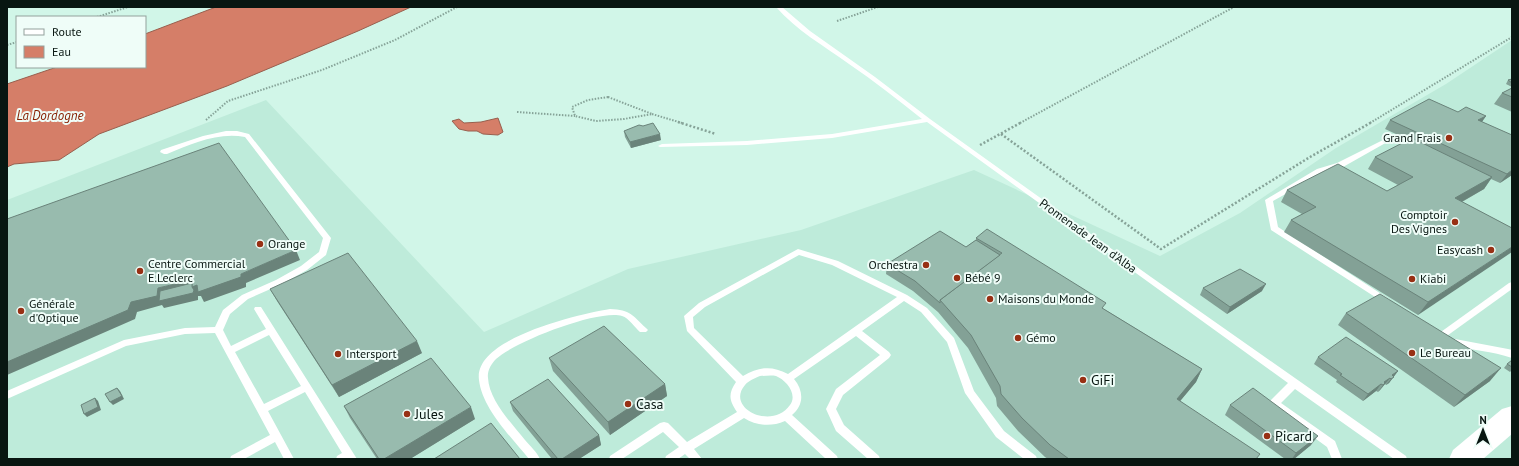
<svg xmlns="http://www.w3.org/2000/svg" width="1519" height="466" font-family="'PT Sans',sans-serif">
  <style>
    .built { fill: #beebda }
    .water { fill: #d57e68; stroke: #985f4e }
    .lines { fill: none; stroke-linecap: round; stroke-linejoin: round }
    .path-far1 { stroke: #86a398; stroke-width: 2; stroke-dasharray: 1.5 1.5; stroke-linecap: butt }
    .path { stroke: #86a398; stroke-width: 2.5; stroke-dasharray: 2 2; stroke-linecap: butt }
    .service { fill: #fff; fill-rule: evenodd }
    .secondary { fill: #fff; fill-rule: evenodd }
    .wall { fill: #83a196 }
    .shaded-wall { fill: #6a837a }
    .building { fill: #98bbae; stroke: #6a837a }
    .poi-dot { fill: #983014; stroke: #effdf8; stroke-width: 1.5 }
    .labels { text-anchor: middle; stroke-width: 4; stroke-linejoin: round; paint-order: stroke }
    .poi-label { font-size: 12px; fill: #081611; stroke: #effdf8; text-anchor: start }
    .street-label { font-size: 12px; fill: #081611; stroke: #effdf8 }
    .water-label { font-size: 13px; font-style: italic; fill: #861e00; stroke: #effdf8 }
    .near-poi-label { font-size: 14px; fill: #081611; stroke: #effdf8; text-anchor: start }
  </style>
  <rect width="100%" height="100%" fill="#d1f6e8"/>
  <polygon class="built" points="1512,40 1512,459 7,459 7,200 266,100 484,332 628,269 801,230 974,170 1160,256 1240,213 1336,148 1446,84"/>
  <g class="water">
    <polygon points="216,7 411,7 358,31 227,86 99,134 59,160 14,164 7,167 7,84 57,67 145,67 145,34"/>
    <polygon points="498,118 503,132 498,135 483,134 477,131 468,131 459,129 452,121 459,119 464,123 481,122"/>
  </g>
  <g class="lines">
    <g class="path-far1">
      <polyline points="97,17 128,7"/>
      <polyline points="837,21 878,7"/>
      <polyline points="7,45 17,42"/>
      <polygon points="608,97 652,114 624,119 596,121 575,116 572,107 588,100"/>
      <polyline points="517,112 575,116"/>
      <polyline points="652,114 682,123"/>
      <polyline points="206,120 228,101 322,70 395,40 457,7"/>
      <polyline points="1020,123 1234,7"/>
      <polyline points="1370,123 1512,37"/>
    </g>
    <g class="path">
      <polyline points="678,122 716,134"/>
      <polyline points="1001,134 1161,249 1310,157 1372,122"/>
      <polyline points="980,145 1022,122"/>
    </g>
    <g class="service">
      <path d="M776,7h6l28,24 65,46 55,42 221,158 255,179 1,3h-13l-99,-70 -14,14 54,38 7,18h-10l-5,-12 -56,-41 -2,-3 2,-3 17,-17 -361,-261 -95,16 -85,7 -87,2 -2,-1 4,-2 85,-3 85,-7 90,-15c-24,-19 -48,-38 -73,-55 -25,-18 -53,-34 -73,-57z"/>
      <path d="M226,131h11l12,3 82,104 -5,17 -19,15 -25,14 -34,15 -18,15 -7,16 8,16 35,-17 -12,-20 1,-2h6l96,152h-21l1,-3 5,-3 -37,-61 -37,19 26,48h-10l-9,-17 -31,17h-14l1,-3 39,-21 -55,-102 -30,1 -59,12 -119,53v-8l117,-51 61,-12 30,-1 8,-17 19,-15 34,-15 25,-14 18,-14 4,-14 -78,-101c-28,-5 -53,7 -78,17h-3l-4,-2 1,-2 42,-14zM269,335l32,51 -37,18 -29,-52z"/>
      <polygon points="1387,138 1389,139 1390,140 1389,141 1343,167 1323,173 1273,201 1278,227 1389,299 1390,301 1389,303 1386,304 1271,230 1265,200 1317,169 1337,163"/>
      <path d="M798,249l40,12 69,34 20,13 27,30 20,53 30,40 32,25 1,3h-13l-28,-22 -31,-44 -18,-51 -26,-30 -17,-11 -42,30 27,21 2,3 -2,3 -46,37 -7,14 8,16 35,31 1,3h-12l-32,-28 -10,-22 10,-20 44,-34 -24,-19 -62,43c10,12 10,26 -2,36l45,41 1,3h-12l-41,-38c-14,6 -28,5 -41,-3l-50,31 8,10h-12l-5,-5 -7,5h-13l1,-3 13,-9 -16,-15 -41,27h-13l1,-3 50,-33 4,-1 4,1 19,19 50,-30c-8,-12 -9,-18 -1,-30l-49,-51 -3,-15 15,-13zM799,255l33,10 65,32 -109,77c-17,-9 -29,-7 -45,2l-49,-48 -1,-11 12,-10zM760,376c5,0 11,-1 16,0 10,4 22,18 14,29 -18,26 -65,3 -45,-20 3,-4 10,-7 15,-9z"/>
      <polygon points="1512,282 1512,289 1444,338 1438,338 1436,336 1438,334 1509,283"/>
      <path d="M610,309c21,1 22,6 36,19l2,2 -2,2h-6c-5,-4 -11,-14 -18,-16 -24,-7 -108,26 -126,43 -5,5 -9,12 -8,19 1,22 24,46 37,62 5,6 12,12 15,19h-11c-18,-22 -47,-51 -50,-79 -6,-42 101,-66 131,-71z"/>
      <path d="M1455,339l53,10 4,1v8c-20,-7 -40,-7 -60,-14l-2,-2 2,-2z"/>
    </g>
    <polygon class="secondary" points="1512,406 1512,434 1483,459 1449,459 1453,450 1502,409"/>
  </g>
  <g class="wall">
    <polygon points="1512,79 1512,87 1506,84 1508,80"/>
    <polygon points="1512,88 1512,112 1494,104 1502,93"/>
    <polygon points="1458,112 1486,116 1481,122 1512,175 1500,183 1491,179 1484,189 1462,202 1512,228 1418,315 1284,232 1291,220 1302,214 1281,202 1287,190 1387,191 1398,185 1368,169 1375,157 1409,140 1385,129 1390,120"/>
    <polygon points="624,131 661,140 631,148 625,137"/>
    <polygon points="976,238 1104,309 1202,369 1196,382 1180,401 1257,459 1048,459 1045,457 1018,431 997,406 996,398 968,348 938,312 913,291 886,274 887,264 966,247 976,240"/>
    <polygon points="1203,288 1262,291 1227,314 1200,295"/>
    <polygon points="270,289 422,353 339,397 277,301"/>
    <polygon points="1346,313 1490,381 1454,407 1338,325"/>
    <polygon points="1318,357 1398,371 1389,383 1386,385 1385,384 1380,390 1378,392 1376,391 1363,401 1336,382 1337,380 1314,364"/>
    <polygon points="549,358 665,384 667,396 610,435 553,371"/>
    <polygon points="1512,361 1512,370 1510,372 1504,368 1507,364"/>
    <polygon points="510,402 599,435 601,445 579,459 552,459 513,411"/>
    <polygon points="1230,405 1311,445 1294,459 1285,459 1225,415"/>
    <polygon points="344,406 475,419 410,459 377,459 350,418"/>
  </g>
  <g class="shaded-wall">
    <polygon points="1486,116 1480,125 1478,120"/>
    <polygon points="660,134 661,140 631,148 630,142"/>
    <polygon points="1512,170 1512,175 1500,183 1507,174"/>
    <polygon points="1492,177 1484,189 1447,210 1455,198"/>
    <polygon points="1512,247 1512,252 1418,315 1428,302"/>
    <polygon points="296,250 300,260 246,283 246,287 204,302 201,296 198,296 198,300 164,308 162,305 137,312 135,319 7,375 7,362 131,302 158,288 192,280 241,274"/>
    <polygon points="1266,284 1262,291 1227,314 1230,307"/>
    <polygon points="417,341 422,353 339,397 332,385"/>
    <polygon points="1501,368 1490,381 1454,407 1465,395"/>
    <polygon points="1202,369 1196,382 1171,412 1177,399"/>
    <polygon points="1398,371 1389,383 1386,385 1391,379 1392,375"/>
    <polygon points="1390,378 1380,390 1378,392 1383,385 1384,382"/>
    <polygon points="665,384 667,396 610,435 608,422"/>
    <polygon points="1381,384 1376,391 1363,401 1368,394"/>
    <polygon points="117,388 120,391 124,399 113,405 110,402"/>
    <polygon points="95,398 98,401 101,410 87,417 84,414"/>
    <polygon points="471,407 475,419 410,459 384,459"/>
    <polygon points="599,435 601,445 579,459 562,459"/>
    <polygon points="1318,436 1311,445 1294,459 1292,459 1296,453"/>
  </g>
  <g class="building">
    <polygon points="1512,79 1512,83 1508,80"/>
    <polygon points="1512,88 1512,97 1502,93"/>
    <polygon points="1429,99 1458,112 1466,107 1486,116 1478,120 1512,135 1512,170 1507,174 1390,120"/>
    <polygon points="653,123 660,134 630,142 624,131 639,125 643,126"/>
    <polygon points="1412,138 1492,177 1455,198 1512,228 1512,247 1428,302 1291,220 1316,207 1287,190 1338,164 1387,191 1413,177 1375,157"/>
    <polygon points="219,143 296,250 241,274 241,277 198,292 197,285 192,287 192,280 158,288 157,296 131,302 128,310 7,362 7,219"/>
    <polygon points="987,229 1106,303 1102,308 1202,369 1177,399 1260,454 1256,459 1069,459 1050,445 1022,418 1001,394 1000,386 971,335 940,300 1002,253 976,238"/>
    <polygon points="940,231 966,247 976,240 1000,255 940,300 940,303 915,281 887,264"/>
    <polygon points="348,253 417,341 332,385 270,289"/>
    <polygon points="1240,269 1266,284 1230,307 1203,288"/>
    <polygon points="192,283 192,287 194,290 193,293 159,301 160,291"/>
    <polygon points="1380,294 1501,368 1465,395 1346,313"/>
    <polygon points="604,326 665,384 608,422 549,358"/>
    <polygon points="1346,337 1398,371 1392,375 1394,377 1391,379 1390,378 1384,382 1385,383 1383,385 1381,384 1368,394 1340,375 1342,374 1318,357"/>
    <polygon points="431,358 471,407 384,459 379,459 344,406"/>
    <polygon points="1512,360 1512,367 1507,364"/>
    <polygon points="548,379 599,435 562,459 558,459 510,402"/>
    <polygon points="117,388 122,396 110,402 105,394"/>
    <polygon points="1253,388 1318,436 1296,453 1230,405"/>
    <polygon points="95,398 98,407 84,414 81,405"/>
    <polygon points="491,423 520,459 434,459"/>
  </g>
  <g class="poi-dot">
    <circle cx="1449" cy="138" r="4"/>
    <circle cx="1455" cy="222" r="4"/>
    <circle cx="260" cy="244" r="4"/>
    <circle cx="1491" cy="250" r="4"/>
    <circle cx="926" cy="265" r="4"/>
    <circle cx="140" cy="271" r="4"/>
    <circle cx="957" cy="278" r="4"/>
    <circle cx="1412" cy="279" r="4"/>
    <circle cx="990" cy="299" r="4"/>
    <circle cx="21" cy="311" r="4"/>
    <circle cx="1018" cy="338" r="4"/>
    <circle cx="1412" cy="353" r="4"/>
    <circle cx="338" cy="354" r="4"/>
    <circle cx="1083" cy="380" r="4"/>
    <circle cx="628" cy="404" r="4"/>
    <circle cx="407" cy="414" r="4"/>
    <circle cx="1267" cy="436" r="4"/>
  </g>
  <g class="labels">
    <g class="poi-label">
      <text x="1441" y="142" text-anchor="end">Grand Frais</text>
      <text x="1447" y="219" text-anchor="end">Comptoir<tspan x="1447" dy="14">Des Vignes</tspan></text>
      <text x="268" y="248">Orange</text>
      <text x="1483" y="254" text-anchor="end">Easycash</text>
      <text x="148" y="268">Centre Commercial<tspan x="148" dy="14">E.Leclerc</tspan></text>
      <text x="918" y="269" text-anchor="end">Orchestra</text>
      <text x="965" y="282">Bébé 9</text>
      <text x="1420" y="283">Kiabi</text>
      <text x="998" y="303">Maisons du Monde</text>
      <text x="29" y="308">Générale<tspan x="29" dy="14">d'Optique</tspan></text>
      <text x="1026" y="342">Gémo</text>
      <text x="1420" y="357">Le Bureau</text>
      <text x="346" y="358">Intersport</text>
    </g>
    <g class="street-label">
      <text transform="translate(1088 236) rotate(36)" y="4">Promenade Jean d'Alba</text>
    </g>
    <g class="water-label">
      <text x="50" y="120">La Dordogne</text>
    </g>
    <g class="near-poi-label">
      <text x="1091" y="385">GiFi</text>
      <text x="636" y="409">Casa</text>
      <text x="415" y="419">Jules</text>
      <text x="1275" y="441">Picard</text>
    </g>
  </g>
  <rect width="1519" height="466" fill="none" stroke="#081611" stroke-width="16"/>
  <rect x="16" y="16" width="130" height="52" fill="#effdf8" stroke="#93a19c"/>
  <rect x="24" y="29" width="20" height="6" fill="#ffffff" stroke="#93a19c"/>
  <text x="52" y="36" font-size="12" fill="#081611">Route</text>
  <rect x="24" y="46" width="20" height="12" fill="#d57e68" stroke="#93a19c"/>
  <text x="52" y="56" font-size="12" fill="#081611">Eau</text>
  <g transform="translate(1483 430)" stroke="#effdf8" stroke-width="3" paint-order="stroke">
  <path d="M0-3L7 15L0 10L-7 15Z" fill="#081611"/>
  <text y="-6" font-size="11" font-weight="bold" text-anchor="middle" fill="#081611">N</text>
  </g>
</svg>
